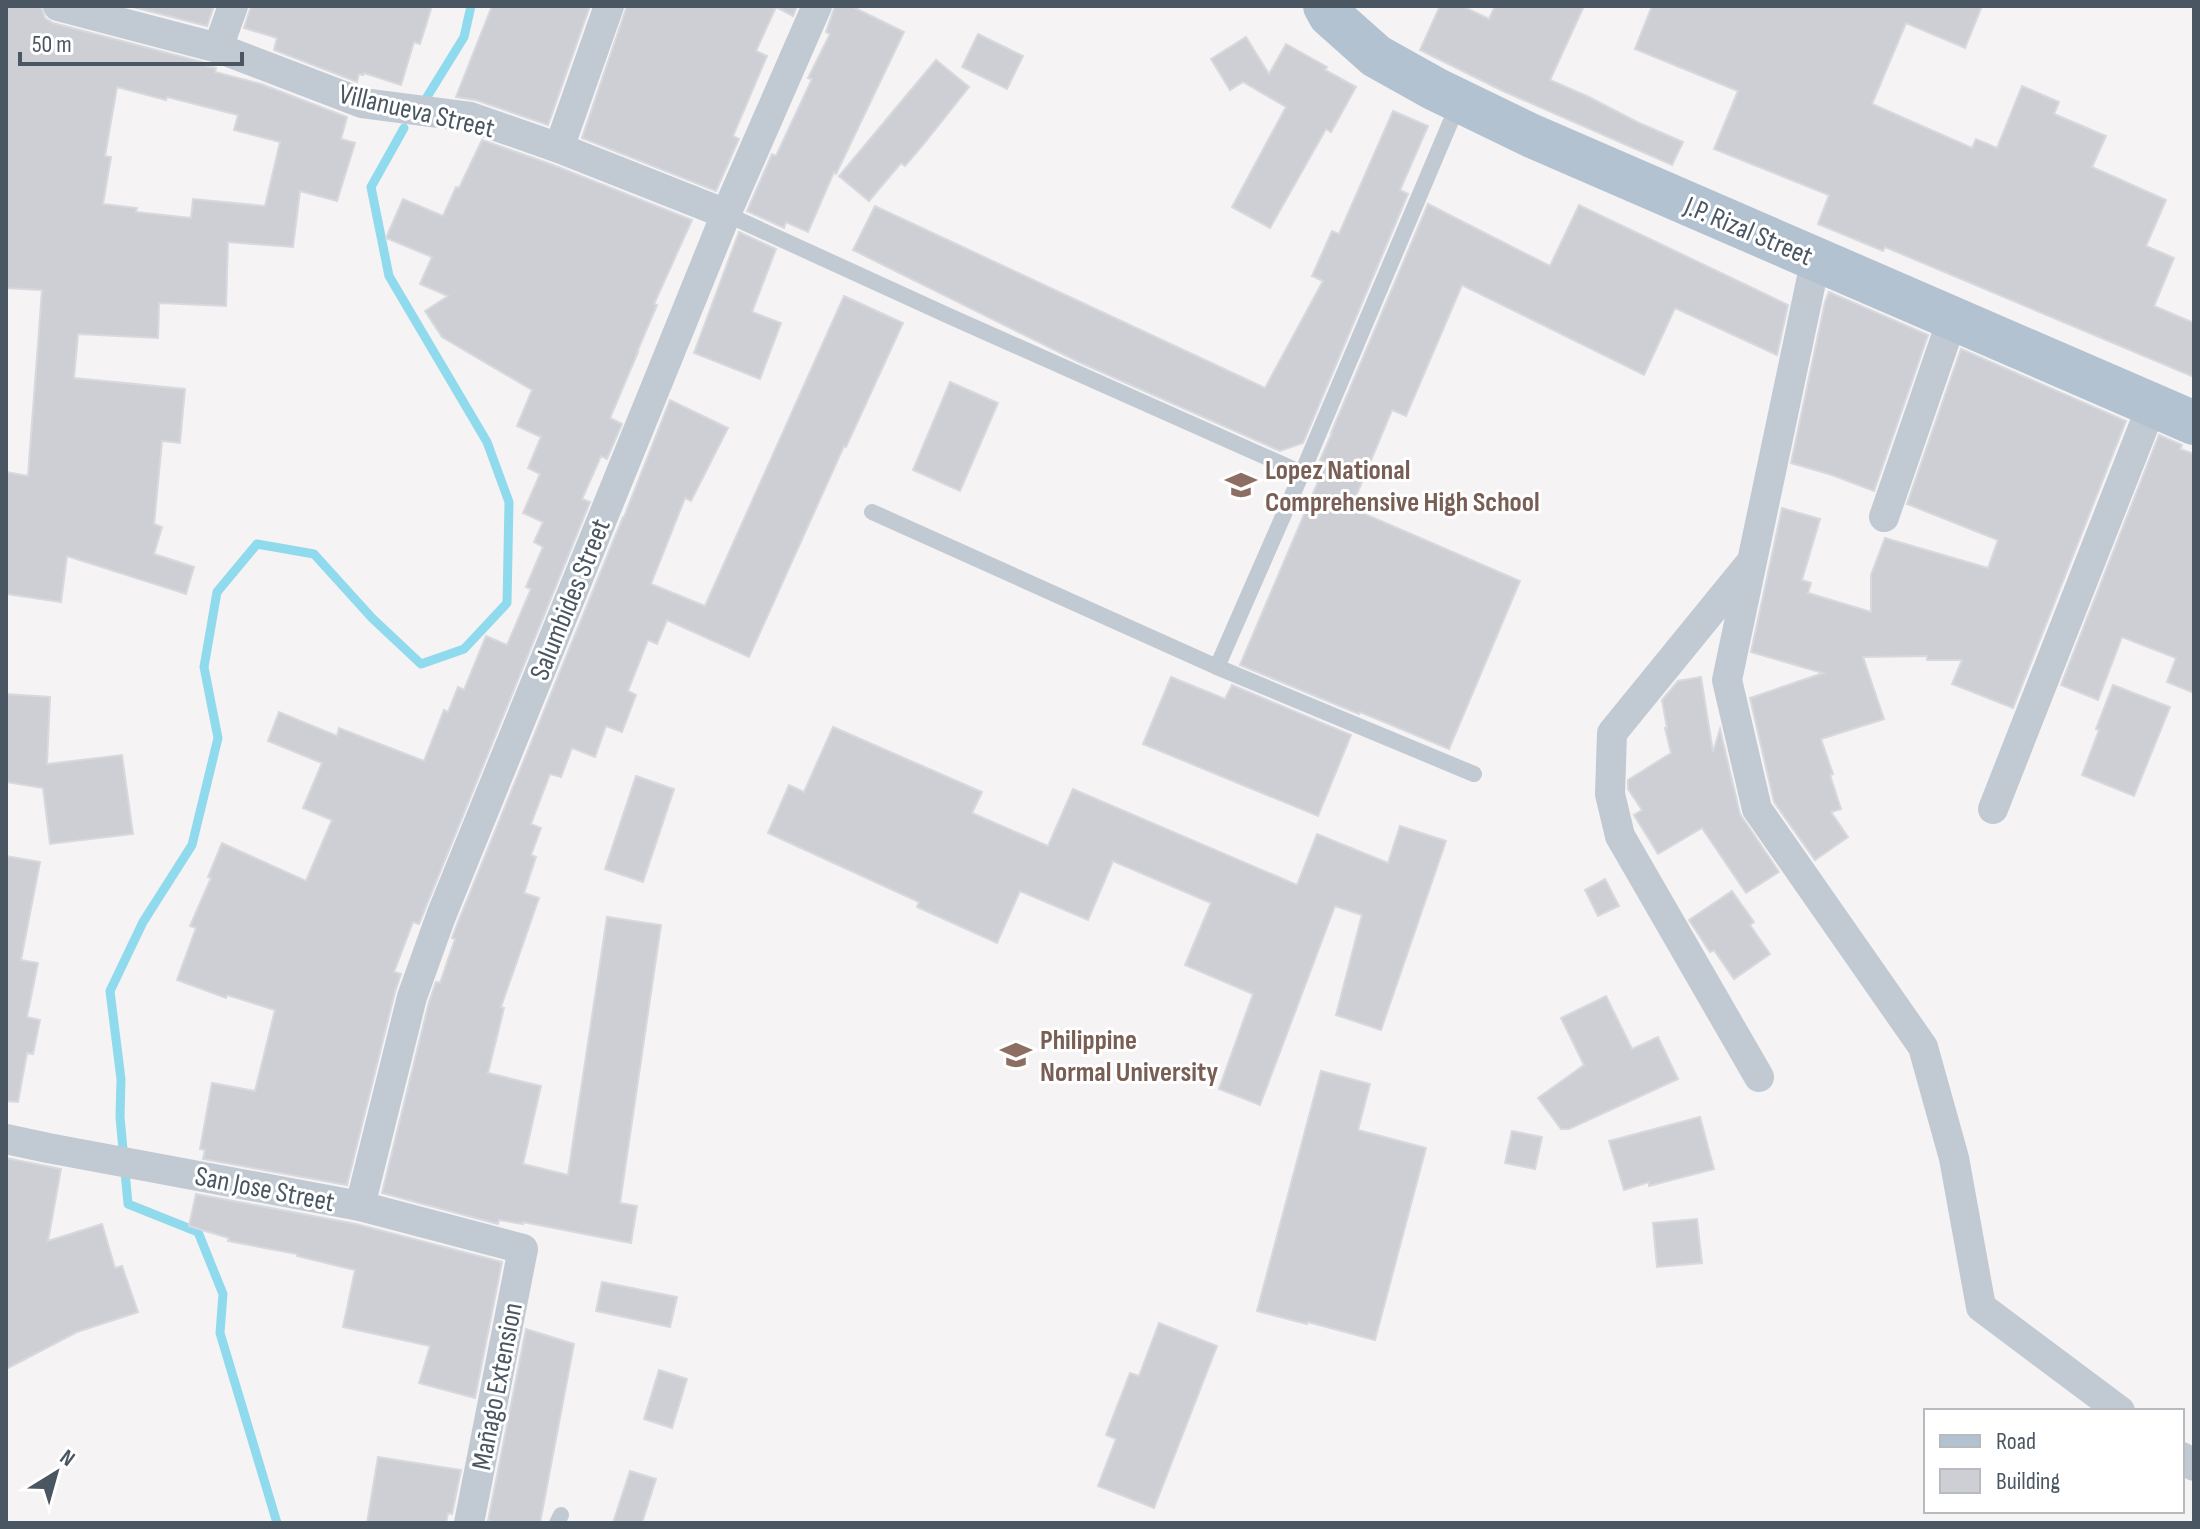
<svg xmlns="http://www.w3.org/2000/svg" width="2200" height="1529" font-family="'Sofia Sans Condensed',sans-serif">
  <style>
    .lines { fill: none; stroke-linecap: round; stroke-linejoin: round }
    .stream { stroke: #90daee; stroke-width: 9 }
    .building { fill: #cdcfd5; stroke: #d7d9de; stroke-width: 2; fill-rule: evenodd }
    .lane { stroke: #c1cad2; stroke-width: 16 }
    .street { stroke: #c1cad2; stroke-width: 30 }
    .primary { stroke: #b3c2d1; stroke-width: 44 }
    .labels { text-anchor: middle; stroke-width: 6; stroke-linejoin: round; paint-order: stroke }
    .street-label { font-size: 28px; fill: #4a5661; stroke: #fff }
    .education-label { font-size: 28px; font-weight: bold; fill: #785e54; stroke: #fff; text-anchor: start }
  </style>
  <rect width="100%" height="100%" fill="#f5f3f3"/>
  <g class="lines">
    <g class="stream">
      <polyline points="422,105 464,37 471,6"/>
      <polyline points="277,1523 220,1333 223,1294 198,1232 128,1204 120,1117 121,1079 110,991 143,922 192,845 218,738 204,667 217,592 257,544 314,554 372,618 421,664 464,649 507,603 509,502 487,442 389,276 371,187 404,128"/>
    </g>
  </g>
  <g class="building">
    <path d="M6,6h35l4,12 8,5 153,40v3l10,2 -1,4 46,12 86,33 -6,22 14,4 -18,58 -37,-10 -7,56 -65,-5 -2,64 -67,-3 -1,35 -80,-4 -4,44 111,11 -5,54 -18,-2 -8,83 8,3 -8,27 40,13 -8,27 -119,-38 -6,46 -55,-8v-122l22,4 14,-186 -36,-2zM117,87l49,13 1,-3 71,18 -4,15 46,12 -15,64 -72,-7 -2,19 -55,-6 1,-4 -34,-4 8,-47 -6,-1z"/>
    <polygon points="129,6 214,6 207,26"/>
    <polygon points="251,6 432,6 420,44 414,42 401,85 364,73 363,75 359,74 357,82 274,50 277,38 244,28"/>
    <polygon points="492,6 590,6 548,125 476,100 456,97"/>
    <polygon points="627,6 797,6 793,16 776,7 756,51 767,56 733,136 739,139 716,191 582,138"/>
    <polygon points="835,6 851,6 904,32 836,174 834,172 808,232 786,222 784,228 747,211 772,154 776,156 812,79 808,78 830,34 826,32"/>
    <polygon points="1440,6 1462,6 1489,19 1495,6 1584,6 1550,80 1589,97 1637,122 1683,142 1672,165 1503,91 1420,50"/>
    <polygon points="1652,6 1982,6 1965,48 1906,23 1872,104 1972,148 1976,139 1997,148 2022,86 2059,102 2054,114 2106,136 2092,167 2166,200 2146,246 2174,258 2154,306 2194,323 2194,377 1885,247 1883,251 1818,224 1829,195 1714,149 1738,91 1635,49"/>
    <polygon points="978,34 1023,56 1007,89 962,67"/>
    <polygon points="1246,37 1269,74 1286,44 1327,67 1325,70 1356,87 1331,132 1326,129 1270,228 1232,207 1286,107 1243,82 1230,90 1211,59"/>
    <polygon points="936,60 969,87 922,146 905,166 901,163 869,201 839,176"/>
    <polygon points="1393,111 1428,126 1400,190 1408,194 1303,443 1280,451 1079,362 853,250 875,206 1265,388 1323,281 1312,276 1332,231 1339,234"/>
    <polygon points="482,140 553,165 692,220 654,304 657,305 637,352 638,352 610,418 622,424 607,459 601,456 582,499 590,502 419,924 413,922 394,972 401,974 395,992 347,1185 203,1159 205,1150 200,1149 212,1083 255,1091 275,1010 227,995 226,998 177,980 196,928 190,926 211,878 208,877 222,843 306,881 332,820 303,808 322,763 268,741 279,712 337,736 339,728 424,761 444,710 448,712 458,687 464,690 486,636 507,645 531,589 526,587 543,547 534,542 543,522 523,513 540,474 528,468 541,437 517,426 532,390 442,337 425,311 448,296 420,284 432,257 386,238 403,199 443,216 456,187 459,188"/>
    <polygon points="1428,204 1550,266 1579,205 1788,305 1777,355 1675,308 1644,375 1462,285 1406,416 1392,410 1351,508 1520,581 1449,749 1360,712 1359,714 1240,665 1326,463 1320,460 1332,433 1331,433"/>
    <polygon points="739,232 776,249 752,312 781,323 760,379 694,353"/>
    <polygon points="1829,292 1928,335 1874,491 1832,475 1791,463 1825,302"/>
    <polygon points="844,296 903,323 846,447 844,446 749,657 667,620 657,644 648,640 628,691 636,695 622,732 606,726 595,757 572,748 561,777 550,774 531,824 541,828 531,855 536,857 524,893 539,898 501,1007 504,1008 488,1073 541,1086 523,1164 568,1175 607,917 661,925 620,1203 637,1206 631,1243 523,1222 523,1224 499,1220 498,1224 382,1193 429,1002 436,982 440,983 455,939 452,938 458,922 623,517 624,517 670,400 728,428 691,501 685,498 651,584 705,606"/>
    <polygon points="1961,349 2126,421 2013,708 1952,684 1962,660 1927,660 1927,656 1863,657 1884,719 1821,739 1833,774 1830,775 1841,809 1831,812 1848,837 1815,860 1774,802 1750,698 1823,673 1751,652 1782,508 1820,519 1802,580 1811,583 1808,593 1871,612 1871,575 1885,538 1988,568 1998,540 1907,504"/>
    <polygon points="950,382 998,403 960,491 913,470"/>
    <polygon points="2159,435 2182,445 2180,449 2194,454 2194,693 2167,682 2176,658 2122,637 2098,700 2061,685"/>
    <polygon points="1171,677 1225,699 1232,685 1351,735 1318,816 1143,744"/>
    <polygon points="1701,677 1713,752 1720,729 1740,814 1779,872 1746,893 1702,828 1658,854 1634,815 1642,810 1628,789 1628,780 1671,753 1665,728 1667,728 1662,700 1678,681"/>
    <polygon points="2113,685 2170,707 2134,796 2082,775 2099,730 2096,729"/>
    <polygon points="6,694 50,697 47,764 122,755 133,834 50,844 43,788 6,782"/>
    <polygon points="833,727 982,792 972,813 1048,846 1073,789 1297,885 1317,834 1388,863 1400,826 1446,841 1381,1030 1336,1015 1362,915 1335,906 1260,1105 1219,1089 1253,994 1185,965 1211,903 1113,861 1088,920 1020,891 997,943 917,907 919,902 768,833 789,785 804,792"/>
    <polygon points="636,776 674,789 643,882 605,869"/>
    <polygon points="6,856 40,862 21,960 38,963 27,1017 40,1020 33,1054 27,1053 18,1102 6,1101"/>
    <polygon points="1605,879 1619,906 1598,916 1585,890"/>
    <polygon points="1732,891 1754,922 1750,925 1770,954 1734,979 1714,950 1710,952 1689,920"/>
    <polygon points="1606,996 1632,1049 1658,1037 1678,1079 1569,1129 1561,1129 1538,1098 1584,1065 1561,1018"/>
    <polygon points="1321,1071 1370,1084 1358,1130 1426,1148 1375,1340 1308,1322 1307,1324 1257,1311"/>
    <polygon points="1700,1117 1714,1169 1649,1186 1649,1182 1624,1190 1609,1141"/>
    <polygon points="1512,1131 1542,1137 1535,1169 1505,1163"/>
    <polygon points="6,1158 61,1169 48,1241 102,1224 115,1268 122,1266 138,1312 77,1332 6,1369"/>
    <polygon points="196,1194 356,1224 502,1262 475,1398 419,1383 430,1346 343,1327 355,1270 297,1256 297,1254 228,1241 229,1238 189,1226"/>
    <polygon points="1697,1219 1702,1263 1657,1267 1653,1223"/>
    <polygon points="602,1282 677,1297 670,1327 596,1311"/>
    <polygon points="1159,1323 1217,1346 1154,1508 1098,1486 1116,1439 1106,1435 1130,1373 1139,1376"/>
    <polygon points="526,1329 574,1344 540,1523 500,1523 488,1521"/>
    <polygon points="659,1370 687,1379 672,1428 644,1419"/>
    <polygon points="378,1457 461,1470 452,1514 448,1513 446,1523 367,1523"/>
    <polygon points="630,1471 656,1479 642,1523 613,1523"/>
  </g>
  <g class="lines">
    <g class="lane">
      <polyline points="726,214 949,316 1302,473"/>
      <polyline points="872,512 1217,667 1474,774"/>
      <polyline points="1217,667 1302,473 1459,102"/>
      <polyline points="557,1523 561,1515"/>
    </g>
    <g class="street">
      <polyline points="58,6 218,48 362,103 470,117 559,148 726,214"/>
      <polyline points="218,48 233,6"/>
      <polyline points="559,148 609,6"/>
      <polyline points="1816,258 1727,680 1757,809 1923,1047 1954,1158 1981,1307 2120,1411"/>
      <polyline points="1884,517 1953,317"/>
      <polyline points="1748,566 1612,733 1610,794 1620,836 1759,1077"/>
      <polyline points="1993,809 2152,405"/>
      <polyline points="6,1139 48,1148 360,1206 523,1249 469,1523"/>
      <polyline points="360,1206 412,997 441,916 726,214 817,6"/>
      <polyline points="2182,1457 2194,1466"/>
    </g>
    <polyline class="primary" points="1325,6 1330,15 1376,56 1435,89 1532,136 2194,423"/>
  </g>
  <defs>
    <symbol id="school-bare" viewBox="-9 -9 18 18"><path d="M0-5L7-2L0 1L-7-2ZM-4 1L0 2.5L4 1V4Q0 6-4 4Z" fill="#8d6e63" stroke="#fff" stroke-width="2.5" paint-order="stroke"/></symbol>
    <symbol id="university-bare" viewBox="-9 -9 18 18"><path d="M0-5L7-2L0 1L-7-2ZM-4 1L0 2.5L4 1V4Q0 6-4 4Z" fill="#8d6e63" stroke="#fff" stroke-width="2.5" paint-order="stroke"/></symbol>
  </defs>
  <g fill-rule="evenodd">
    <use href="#school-bare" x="1219" y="463" width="44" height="44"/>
    <use href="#university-bare" x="994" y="1033" width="44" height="44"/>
  </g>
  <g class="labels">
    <g class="street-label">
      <text transform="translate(417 110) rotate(13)" y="10">Villanueva Street</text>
      <text transform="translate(1749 230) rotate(23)" y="10">J.P. Rizal Street</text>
      <text transform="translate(569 599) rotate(-68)" y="10">Salumbides Street</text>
      <text transform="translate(265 1188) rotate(11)" y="10">San Jose Street</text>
      <text transform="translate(496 1386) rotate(-79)" y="10">Mañago Extension</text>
    </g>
    <g class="education-label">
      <text x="1265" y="479">Lopez National<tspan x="1265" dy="32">Comprehensive High School</tspan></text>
      <text x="1040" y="1049">Philippine<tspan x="1040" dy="32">Normal University</tspan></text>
    </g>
  </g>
  <rect width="2200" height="1529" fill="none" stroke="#4a5661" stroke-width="16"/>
  <rect x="1924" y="1409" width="260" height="104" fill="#ffffff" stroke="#b7bbc0" stroke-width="2"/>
  <rect x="1940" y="1435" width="40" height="12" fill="#b3c2d1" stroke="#b7bbc0" stroke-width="2"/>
  <text x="1996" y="1449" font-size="24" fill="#4a5661">Road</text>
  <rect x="1940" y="1469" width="40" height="24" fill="#cdcfd5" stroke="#b7bbc0" stroke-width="2"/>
  <text x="1996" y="1489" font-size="24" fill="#4a5661">Building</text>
  <g transform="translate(56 1473) rotate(37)" stroke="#ffffff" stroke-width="6" paint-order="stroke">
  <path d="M0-6L14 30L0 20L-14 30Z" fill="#4a5661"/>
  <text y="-12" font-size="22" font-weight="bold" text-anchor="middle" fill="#4a5661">N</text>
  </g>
  <path d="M20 52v12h222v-12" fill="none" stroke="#4a5661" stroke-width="4"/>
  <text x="32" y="52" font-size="24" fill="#4a5661" stroke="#ffffff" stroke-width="6" paint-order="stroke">50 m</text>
</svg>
